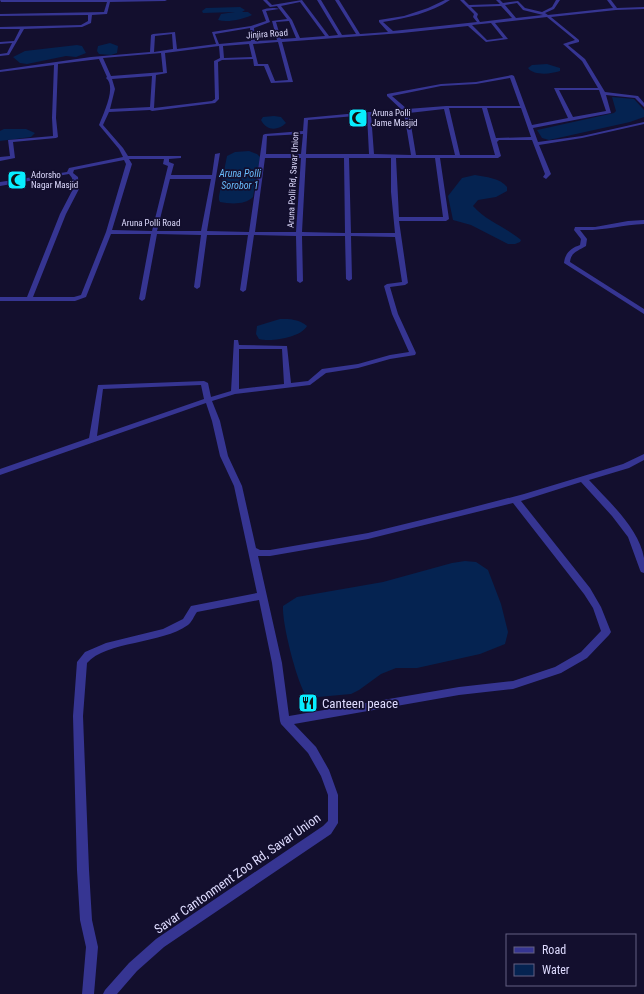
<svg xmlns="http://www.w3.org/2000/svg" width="644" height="994" font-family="'Roboto Condensed',sans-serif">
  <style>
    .water { fill: #052351 }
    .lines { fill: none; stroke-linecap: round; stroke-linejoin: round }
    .minor { fill: #363592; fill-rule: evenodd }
    .wall { fill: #2f275d }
    .building { fill: #423a6f; stroke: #5b5485 }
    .labels { text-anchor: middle; stroke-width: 3.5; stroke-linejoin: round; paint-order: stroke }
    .far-street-label { font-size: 9px; fill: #dfdcff; stroke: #130f2e }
    .far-poi-label { font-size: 9px; fill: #dfdcff; stroke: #130f2e; text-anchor: start }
    .far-water-label { font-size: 10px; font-style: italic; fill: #6abeff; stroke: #130f2e }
    .near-poi-label { font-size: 13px; fill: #dfdcff; stroke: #130f2e; text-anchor: start }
    .near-street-label { font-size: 13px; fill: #dfdcff; stroke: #130f2e }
  </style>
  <rect width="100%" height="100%" fill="#130f2e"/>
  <g class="water">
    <path d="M240,7l5,3 -3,2h6l4,3c-9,4 -24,8 -34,5l3,-6 14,-2 -32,1 -1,-2 4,-3z"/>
    <polygon points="110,43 118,46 117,53 111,55 99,54 97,51 98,46"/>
    <polygon points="77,45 82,46 86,53 76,57 66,56 27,64 20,63 13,57 25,51"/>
    <path d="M547,64l13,4v3c-9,3 -26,5 -32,-3l4,-3z"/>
    <polygon points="612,97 634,99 644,110 644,117 630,122 549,140 542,138 537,130 614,113 616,111"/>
    <path d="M274,116l7,1 5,6c-8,8 -20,8 -25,-3l2,-3z"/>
    <polygon points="4,129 26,129 35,133 31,137 0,141 0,131"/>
    <path d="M249,151l8,3 3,3 -7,40c-8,8 -22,7 -33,5l-1,-2v-4l8,-40 8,-4z"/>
    <path d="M475,175c11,2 25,3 32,12v4l-11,6 -18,3 -5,6c13,15 33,21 48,34l-1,2 -5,2h-7l-37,-19 -18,-5 -5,-24 14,-18z"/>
    <path d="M280,319c10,0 19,0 27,7 -7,12 -36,16 -48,13l-3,-5 1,-8z"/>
    <path d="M465,561l11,1 12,8 13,34 7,28 -3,12 -25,10 -63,14h-21l-15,6 -22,16 -8,4 -33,3 -13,-3c-9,-16 -23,-70 -22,-88l14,-9 86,-15 69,-19z"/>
  </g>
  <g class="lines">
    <g class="minor">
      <polygon points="0,0 167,0 165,1 110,2 107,14 92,15 91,23 82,27 24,29 9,55 0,56 0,54 7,53 12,43 0,44 0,42 14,41 20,29 0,29 0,27 81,25 88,21 88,15 0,16 0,14 104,12 107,2 1,2"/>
      <path d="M263,0h4l5,5 30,-5 27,36 9,-1 -21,-35h4l21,35 14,-1 -21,-34h4l21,34 28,-2 -9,-10v-2l25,-4 24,-8 17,-8h5c-19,13 -44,18 -67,22l10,9 84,-9 -4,-5 1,-3 -14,-14h4l5,5 31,-1 -4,-4h4l3,3 15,-2 7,7 17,4 10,-5 4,-7h4l-6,9 -9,4 3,2 65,-7 -6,-8h4l6,8 27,-1v2l-28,1 -65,7 28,23v2l-11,3 17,14 20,33 33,4 6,7v4l-9,-9 -29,-3 5,18 -78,15 5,14 44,-6 62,-14v2l-62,14 -43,7 12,29 -5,5 -3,-2 2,-3 -13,-34h-33l-2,2 4,14 -3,2h-58l9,61 -3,2h-47l9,62 -3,2 -15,2 8,27 18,39 -1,2 -25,4 -32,9 -32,5 -16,12 -75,9 -23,7 8,20 8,35 14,30 14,62 4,2h10l98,-17 94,-23 62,-16 99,-30 21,-10v6l-15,8 -40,12c20,22 50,48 55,78 0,5 0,11 0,15l-3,-1 -1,-2 -12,-33 -16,-21 -31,-34 -60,19 69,87 11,19 10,25 -2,3 -22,23 -26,15 -48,16 -54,6 -165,29 22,23 13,23 9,25v28l-7,11 -167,113 -27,24 -20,23h-14l2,-4 24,-27 27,-24 167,-113 5,-5v-26l-7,-19 -13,-23 -27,-29 -1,-3 -8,-58 -13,-63 -62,12c-3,4 -5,10 -9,13 -26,19 -82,16 -101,38l-4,53 6,154 3,50 6,27 -4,47h-12l4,-47 -6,-27 -3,-50 -4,-154 4,-54 8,-10 21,-9 57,-14 20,-10 8,-13 66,-13 -23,-107 -14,-30 -8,-35 -6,-18 -206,72v-6l89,-31 9,-53 106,-4 4,2 3,14 20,-6 3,-51h4l1,5 48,1 4,37 17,-2 14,-12 36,-5 32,-9 19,-3 -17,-38 -8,-28 3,-2 15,-2 -7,-45 -44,-1 1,43 -3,2 -3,-2 -1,-43h-43l1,45 -3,2 -3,-2 -1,-45 -42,-1 -8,55 -3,2 -3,-2 8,-55h-41l-7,52 -3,2 -3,-2 7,-52 -44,-1 -12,65 -3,2 -3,-2 12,-65h-40l-25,63 -11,4h-75v-4h27l33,-83 13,-25 -1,-11 -3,-4 -69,12v-4l67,-10 2,-4 54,-11 -4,-8 -20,-24c4,-11 18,-38 7,-47l1,-1 -8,-18 -41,5 -2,54 2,19 -2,1 -43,4 2,16 -15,3v-4l10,-1 -2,-16 45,-4 -1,-18 2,-53 -54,7v-2l91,-13 59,-5 1,-17 2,-1 22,-2 2,17 39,-5 -4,-12 39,-6 15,-5 -4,-11c4,-2 13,-3 17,-1l-13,2 4,11 -16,6 1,13 22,-1 -5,-19 15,-2 -10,-13 -7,1zM300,2l25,34 -25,2 -8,-18 -11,-14zM517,3l6,7 20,5 -27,3 -11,-13zM501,6l11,12 -32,4 -3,-5 1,-3 -7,-7zM547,17l28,23 -12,4 19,17 16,27h-44l14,30 -36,7 -18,-49 -2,-1 -36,7 -35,2 -54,10v2l16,15 -34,1 -65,6 -1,13 -38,3 -2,1 -14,97 -42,-1 13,-78 -5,1 -3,21h-41l3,-11 -5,-2v-3l12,-1v-2h-53l-5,-8 -20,-23 6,-13 41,-2 2,1 63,-8 4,-4 -1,-37 4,-2 31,-1 1,7h10l7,17 22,-1 -11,-40 120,-9 66,-7 18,16 22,-3 -13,-16zM289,21l7,17 -15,1 -5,-17zM491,23l12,15 -16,2 -15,-15zM250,28l1,13 -32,3 -4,-10zM172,34l1,15 -19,3 1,-16zM278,42l10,38 -13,1 -7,-17h-10l-5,-20zM249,44l3,13 -28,1 -1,-12zM219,46l1,12 -6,3 1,38 -3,2 -58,7 2,-33 11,-2 -2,-20zM161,53l2,19 -52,4 -8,-18zM152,76l-2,31 -40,2 5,-20 -3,-10zM510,78l10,28h-74l-39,3 -15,-13 49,-10 35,-2zM559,90h40l7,21 -33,6zM449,108h33l13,47h-35zM487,108h34l10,29 -35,1zM444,109l11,46h-39l-7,-42zM404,113l7,42 -37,-1 -3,-40zM367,115l2,39h-63l2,-34zM303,134l-2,20h-35l1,-18zM265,158h36l-5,74h-41zM306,158h38l1,75 -43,-1zM349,158h42v34l4,41h-44zM396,158h39l8,59h-44zM129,159h35l-1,5 5,2 -16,65 -40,-1 20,-66zM124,160l2,4 -20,68 -25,63 -7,2h-41l33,-83 13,-25 -1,-12 -5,-4 1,-3zM170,179h41l-10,52h-44zM239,349h43l2,35 -45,5zM201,385l3,14 -107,37 6,-47zM513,503l71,91 9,14 8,23 -20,21 -26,15 -42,14 -54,6 -170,29 -7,-53 -24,-107h12l98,-17z"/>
      <path d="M644,220v4c-22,1 -42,7 -64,6l7,9 -1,7c-8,5 -15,6 -16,16l74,47v5l-80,-51c1,-10 7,-15 16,-18l1,-6 -7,-9 1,-3h20l33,-6z"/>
    </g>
  </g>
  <polygon class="wall" points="315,698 315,705 303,707 302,699"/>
  <polygon class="building" points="315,698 315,703 303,705 302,699"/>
  <defs>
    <symbol id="mosque-square" viewBox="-11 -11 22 22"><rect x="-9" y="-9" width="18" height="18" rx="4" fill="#08eeff" stroke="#130f2e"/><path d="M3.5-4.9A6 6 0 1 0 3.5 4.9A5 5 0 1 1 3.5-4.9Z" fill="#111"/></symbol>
    <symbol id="restaurant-square" viewBox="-11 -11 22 22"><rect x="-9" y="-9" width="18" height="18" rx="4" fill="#08eeff" stroke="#130f2e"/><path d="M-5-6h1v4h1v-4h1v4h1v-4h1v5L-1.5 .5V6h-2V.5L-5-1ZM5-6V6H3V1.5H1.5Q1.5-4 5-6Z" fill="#111"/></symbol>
  </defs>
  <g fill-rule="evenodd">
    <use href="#mosque-square" x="347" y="107" width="22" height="22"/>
    <use href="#mosque-square" x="6" y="169" width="22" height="22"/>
    <use href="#restaurant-square" x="297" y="692" width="22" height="22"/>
  </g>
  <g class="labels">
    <g class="far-street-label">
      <text transform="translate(267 34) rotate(-4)" y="3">Jinjira Road</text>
      <text transform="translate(293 180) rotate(-87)" y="3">Aruna Polli Rd, Savar Union</text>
      <text x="151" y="226">Aruna Polli Road</text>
    </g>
    <g class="far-poi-label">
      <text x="372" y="116">Aruna Polli<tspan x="372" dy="10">Jame Masjid</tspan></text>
      <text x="31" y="178">Adorsho<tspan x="31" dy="10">Nagar Masjid</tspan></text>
    </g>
    <g class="far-water-label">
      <text x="240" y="177">Aruna Polli<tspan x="240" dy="12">Sorobor 1</tspan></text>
    </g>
    <g class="near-poi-label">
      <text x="322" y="708">Canteen peace</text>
    </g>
    <g class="near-street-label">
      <text transform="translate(237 873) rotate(-35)" y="5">Savar Cantonment Zoo Rd, Savar Union</text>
    </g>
  </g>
  <rect x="506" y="934" width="130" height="52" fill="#130f2e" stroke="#656182"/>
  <rect x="514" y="947" width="20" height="6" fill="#363592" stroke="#656182"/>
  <text x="542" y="954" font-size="12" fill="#dfdcff">Road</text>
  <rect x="514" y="964" width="20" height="12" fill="#052351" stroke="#656182"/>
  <text x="542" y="974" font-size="12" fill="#dfdcff">Water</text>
</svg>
